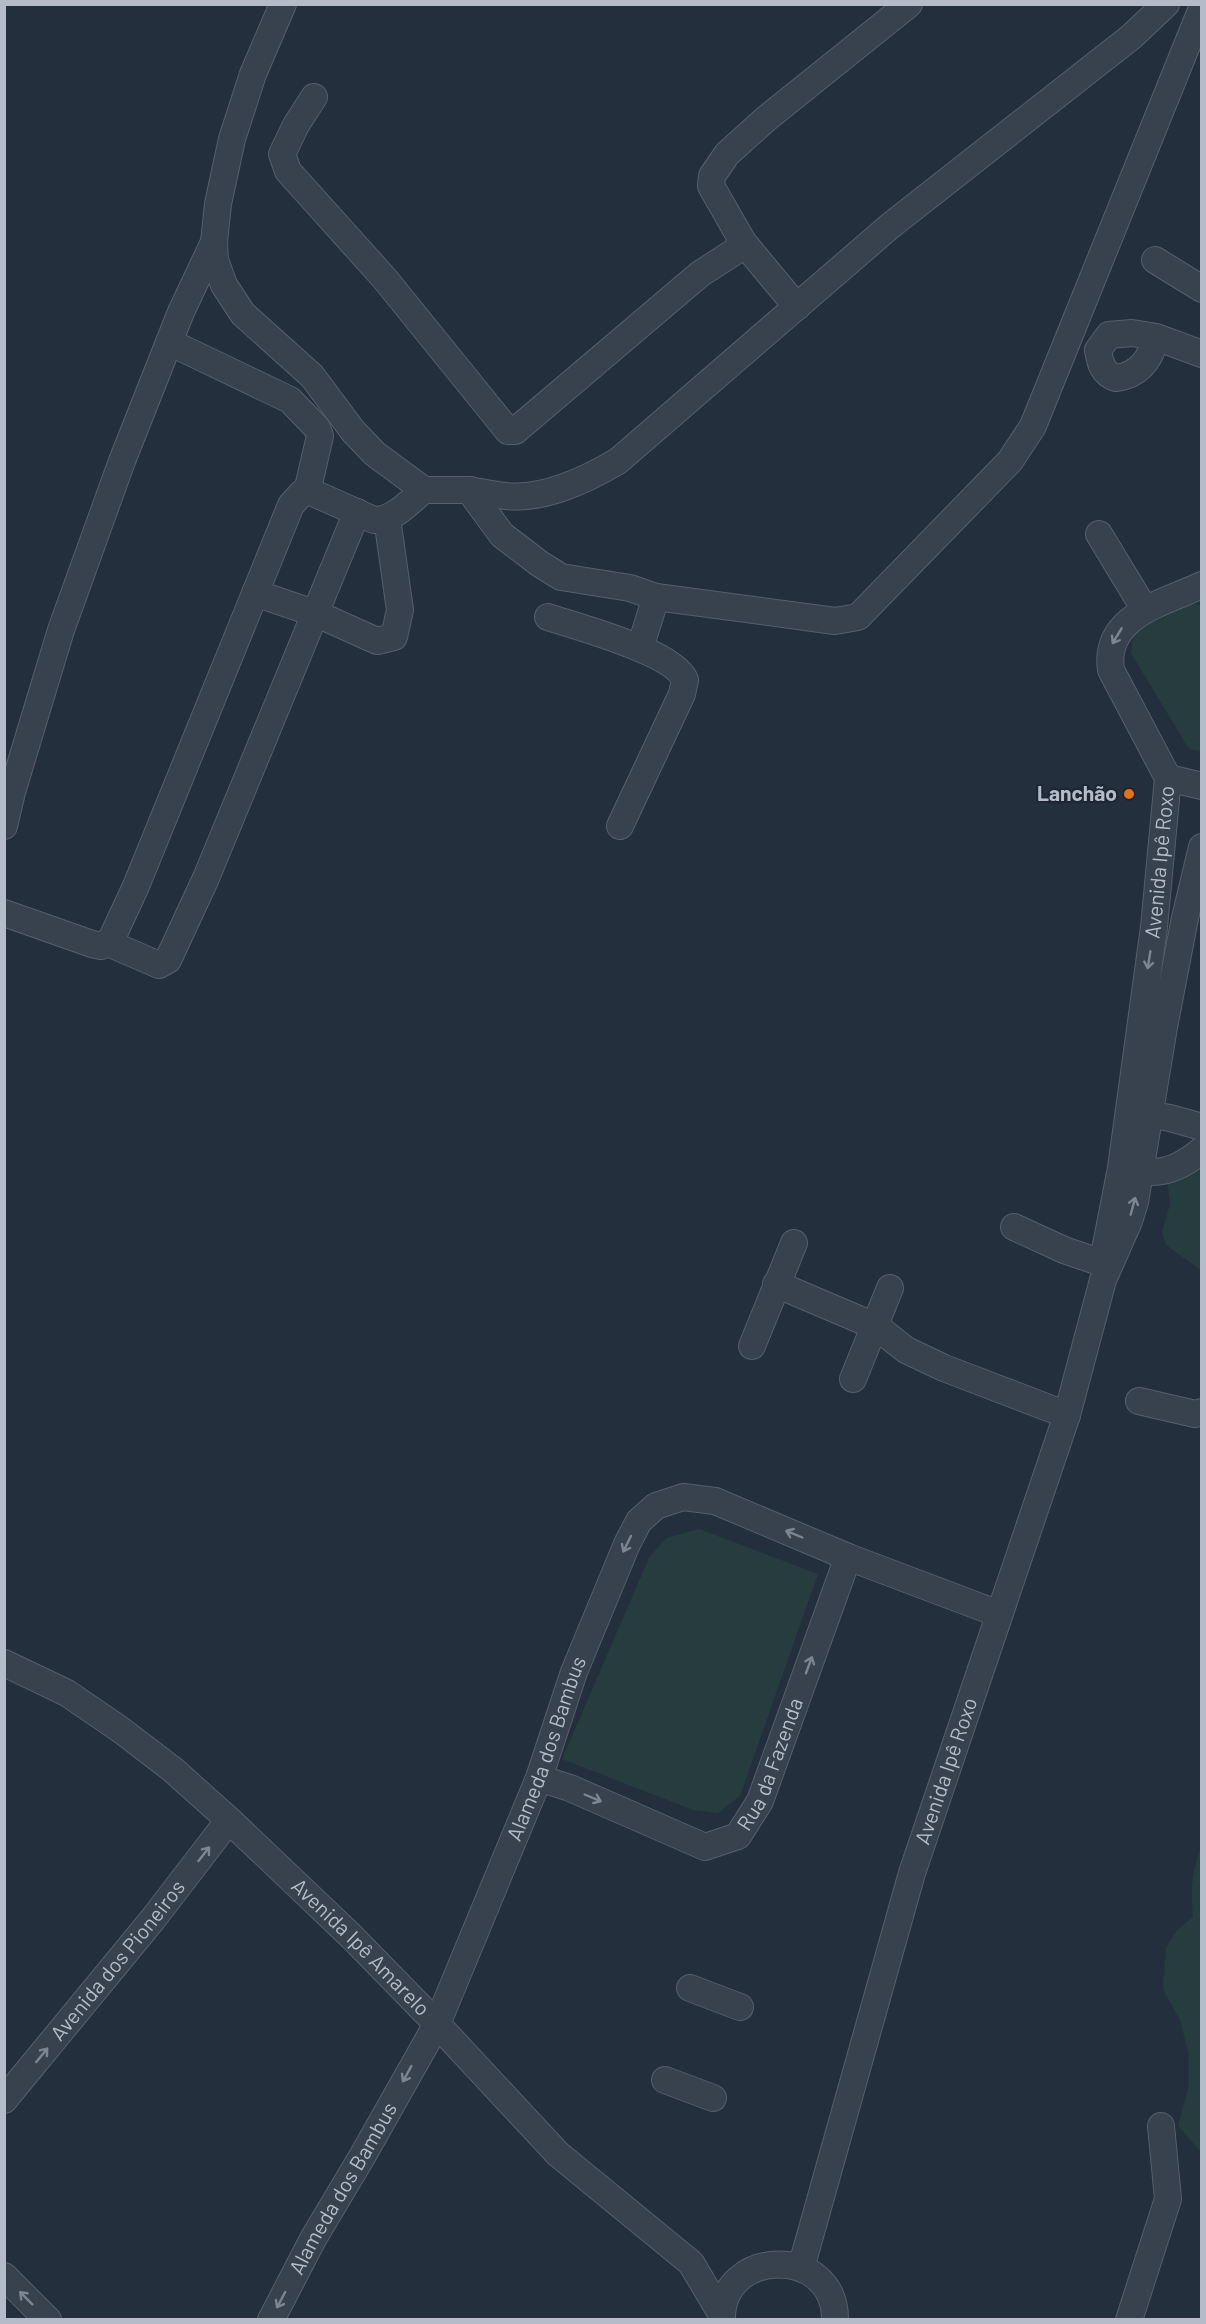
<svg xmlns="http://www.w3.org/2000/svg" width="1206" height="2324" font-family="Barlow,sans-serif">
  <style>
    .green { fill: #263c3f }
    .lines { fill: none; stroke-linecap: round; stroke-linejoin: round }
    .minor-casing { stroke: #565f6c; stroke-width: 28 }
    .minor { stroke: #38414e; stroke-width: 26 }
    .oneway { stroke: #7c8592 }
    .food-dot { fill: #e8710a; stroke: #1d2633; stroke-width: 2 }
    .labels { text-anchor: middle; stroke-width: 4.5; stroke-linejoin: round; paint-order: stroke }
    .poi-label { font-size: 21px; font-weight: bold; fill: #b4bcc9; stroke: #1d2633; text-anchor: end }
    .street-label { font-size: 21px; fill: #b4bcc9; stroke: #1d2633 }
  </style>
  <rect width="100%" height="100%" fill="#242f3e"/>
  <g class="green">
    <polygon points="1185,602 1201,605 1201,751 1189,749 1131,653 1134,630"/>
    <polygon points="1201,1142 1201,1270 1166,1245 1162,1232 1170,1204 1166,1170 1169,1155"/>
    <polygon points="699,1529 818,1574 740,1796 718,1813 693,1810 562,1759 649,1558 666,1538"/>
    <path d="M1201,1847v305l-23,-26 11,-41v-30l-9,-35 -17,-31 3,-41 11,-18 16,-13c-3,-26 -1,-46 8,-70z"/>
  </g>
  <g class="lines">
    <defs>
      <g id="minor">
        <polyline points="283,4 253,74 232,139 218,204 214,242 215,260 224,285 243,314 312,376 353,431 375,454 424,490 469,490 502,535 540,564 561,577 630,588 656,597 640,648"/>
        <polyline points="314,97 296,125 282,154 288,171 385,279 508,431 515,431 700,274 734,252 743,242 797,307"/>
        <polyline points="743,242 711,186 712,176 727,154 767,118 909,4"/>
        <polyline points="1155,260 1202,289"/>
        <path d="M1156,337c-5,21 -16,38 -40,41 -13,-4 -16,-15 -18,-28l11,-15 23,-2 24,4 46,17"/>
        <polyline points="169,342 290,400 317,428 320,436 307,492"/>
        <path d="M469,490c12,2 25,5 37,6 39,4 80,-16 112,-35l272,-235 241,-189 35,-33"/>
        <polyline points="1099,534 1145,610"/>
        <polyline points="255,593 317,614 377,641 394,637 400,610 387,518"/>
        <polyline points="656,597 835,621 858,617 1010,461 1033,426 1202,8"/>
        <path d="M548,617c30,10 126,35 137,63l-3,14 -62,132"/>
        <polyline points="1168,778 1202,786"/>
        <polyline points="4,826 12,792 61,630 122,461 181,312 214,242"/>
        <path d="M4,913l88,31 9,2 10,-6 25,-54 155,-381 11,-12 9,-1 63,28c19,1 36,-19 50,-30"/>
        <polyline points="108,943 159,965 168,960 206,878 357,512"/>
        <polyline points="1135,1112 1170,1118 1202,1127"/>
        <path d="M1124,1169c34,7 51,3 78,-19"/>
        <polyline points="1014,1227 1064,1250 1102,1263"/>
        <path id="s1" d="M1105,1250l16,-82 33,-241 14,-149 -57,-108c-8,-54 52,-67 91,-85"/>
        <polyline points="776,1284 877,1327 906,1350 944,1368 1067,1415"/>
        <polyline points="752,1346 794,1243"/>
        <polyline points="853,1379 890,1288"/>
        <polyline points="1139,1401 1195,1414 1202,1412"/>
        <path id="s2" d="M4,1663l63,30 54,37 51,39 57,51 123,117 85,87 121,130 133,109 31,52"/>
        <path id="s3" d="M539,1778l31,10 135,59 33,-11 22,-35 88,-244"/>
        <polyline points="690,1988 740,2007"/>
        <polyline points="665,2080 713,2098"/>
        <path id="s4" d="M4,2100l149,-181 76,-99"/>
        <path id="s5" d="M801,2268l111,-395 155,-458 36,-135 26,-59 6,-19 29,-175 21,-109 17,-71"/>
        <polyline points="4,2276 48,2320"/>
        <path id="s6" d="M271,2320l42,-81 50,-84 74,-131 102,-246 35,-106 53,-128 12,-23 17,-15 27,-9 32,4 133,56 151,57"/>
        <path d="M722,2320c-2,-73 114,-75 113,0"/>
        <polyline points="1129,2320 1168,2199 1161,2126"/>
      </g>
    </defs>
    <use href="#minor" class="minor-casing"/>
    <use href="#minor" class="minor"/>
  </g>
  <defs><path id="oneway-shaft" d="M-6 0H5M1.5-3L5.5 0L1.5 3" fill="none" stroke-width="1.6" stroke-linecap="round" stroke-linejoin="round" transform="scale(1.5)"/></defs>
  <g class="oneway">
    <use href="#oneway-shaft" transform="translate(1117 636) rotate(121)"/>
    <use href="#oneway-shaft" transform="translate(1149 960) rotate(99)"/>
    <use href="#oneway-shaft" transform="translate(1133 1206) rotate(-75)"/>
    <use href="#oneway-shaft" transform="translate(794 1534) rotate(-157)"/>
    <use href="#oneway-shaft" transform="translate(627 1544) rotate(116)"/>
    <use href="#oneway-shaft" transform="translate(809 1665) rotate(-70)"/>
    <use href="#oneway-shaft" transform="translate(593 1798) rotate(23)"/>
    <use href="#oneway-shaft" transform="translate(204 1854) rotate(-52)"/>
    <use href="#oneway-shaft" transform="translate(42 2055) rotate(-51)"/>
    <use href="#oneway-shaft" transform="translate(407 2074) rotate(119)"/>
    <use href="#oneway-shaft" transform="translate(26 2298) rotate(-135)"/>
    <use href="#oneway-shaft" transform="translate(281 2300) rotate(118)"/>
  </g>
  <circle class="food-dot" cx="1129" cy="794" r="6"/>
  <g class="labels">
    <g class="poi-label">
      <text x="1117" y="801">Lanchão</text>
    </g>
    <g class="street-label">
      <text dy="7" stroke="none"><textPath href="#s1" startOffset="392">Avenida Ipê Roxo</textPath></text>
      <text dy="7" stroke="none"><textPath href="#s6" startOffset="636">Alameda dos Bambus</textPath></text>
      <text dy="7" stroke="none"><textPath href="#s3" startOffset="294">Rua da Fazenda</textPath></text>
      <text dy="7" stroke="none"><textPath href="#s5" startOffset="518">Avenida Ipê Roxo</textPath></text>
      <text dy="7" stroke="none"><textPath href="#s2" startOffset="459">Avenida Ipê Amarelo</textPath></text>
      <text dy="7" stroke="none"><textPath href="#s4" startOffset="180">Avenida dos Pioneiros</textPath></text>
      <text dy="7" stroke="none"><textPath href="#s6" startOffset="150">Alameda dos Bambus</textPath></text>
    </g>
  </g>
  <rect width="1206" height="2324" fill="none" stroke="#b4bcc9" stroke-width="12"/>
</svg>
